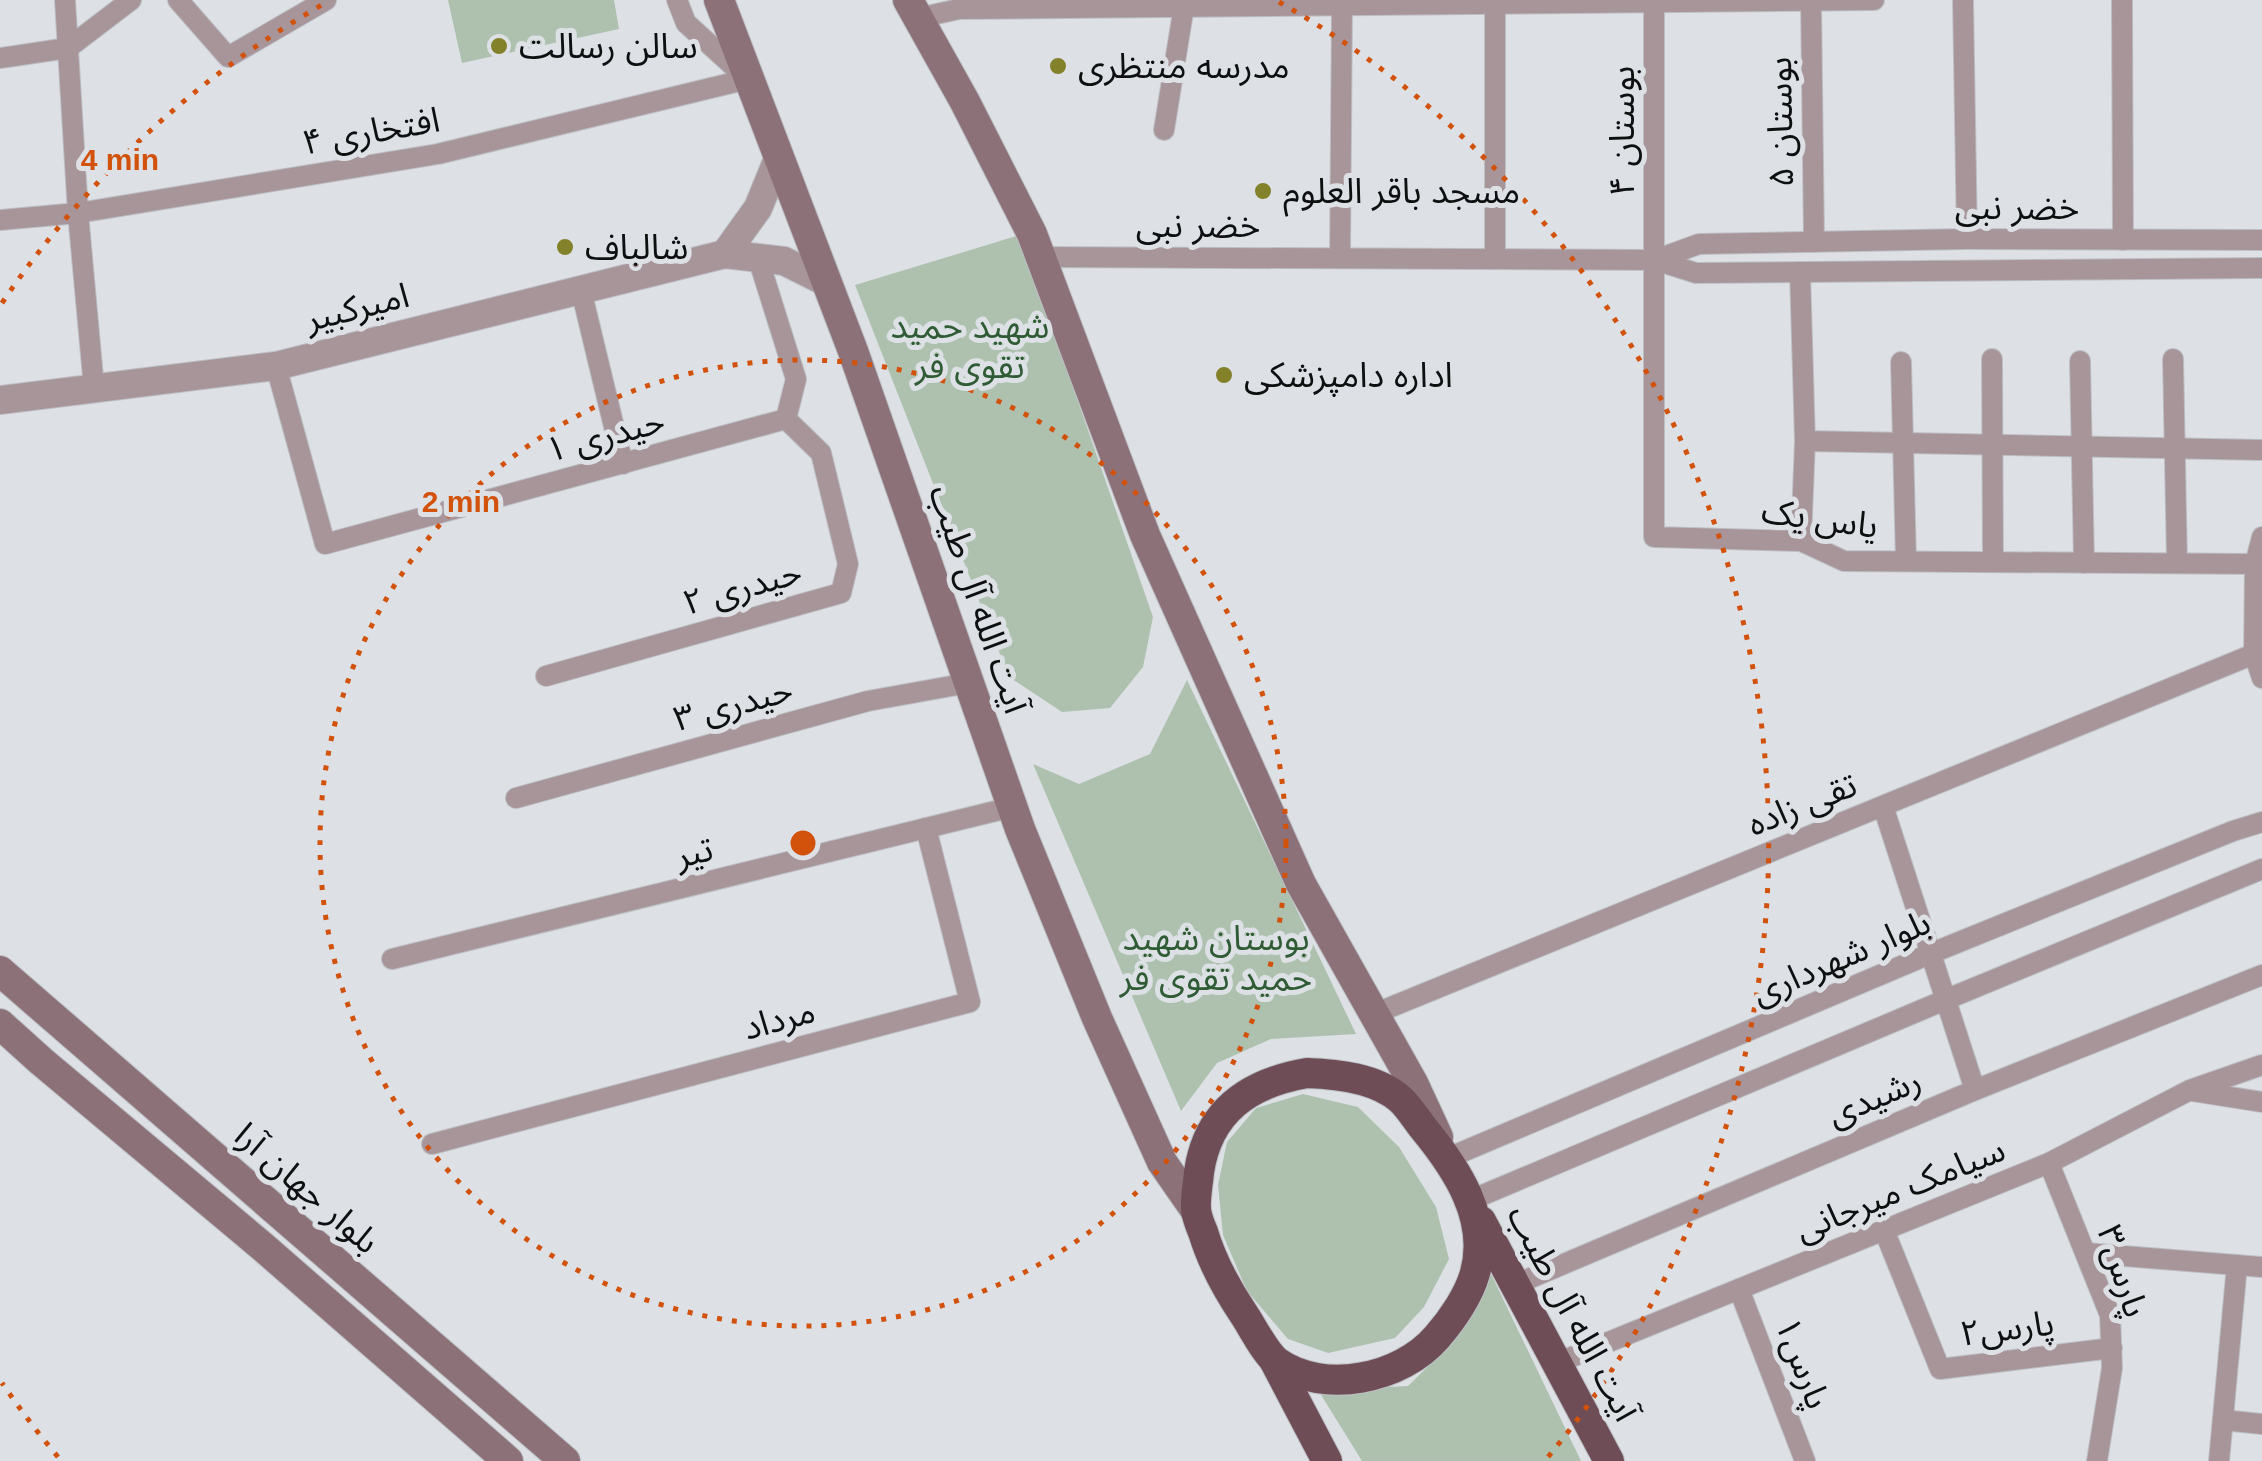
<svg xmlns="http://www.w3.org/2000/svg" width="2262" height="1461" font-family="Arial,'Noto Sans Arabic',sans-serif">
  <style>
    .green { fill: #aec1af }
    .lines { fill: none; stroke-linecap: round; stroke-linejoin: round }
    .minor-casing { stroke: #bcbfc4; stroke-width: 22 }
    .tertiary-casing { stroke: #bcbfc4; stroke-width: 30 }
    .secondary-casing { stroke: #bcbfc4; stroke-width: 32 }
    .trunk-casing { stroke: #bcbfc4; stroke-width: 32 }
    .minor { stroke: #a8959a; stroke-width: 20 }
    .tertiary { stroke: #a8959a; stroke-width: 28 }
    .secondary { stroke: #8c7178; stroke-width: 30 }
    .trunk { stroke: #6e4d56; stroke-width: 30 }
    .ring { fill: none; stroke: #d2520c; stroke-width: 5; stroke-dasharray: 5 10 }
    .poi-dot { fill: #83812a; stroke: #dde1e6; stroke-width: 4 }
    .labels { text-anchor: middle; stroke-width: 10; stroke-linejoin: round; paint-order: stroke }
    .poi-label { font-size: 35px; fill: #0e0f11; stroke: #dde1e6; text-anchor: start }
    .street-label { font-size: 35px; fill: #0e0f11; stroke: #dde1e6 }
    .park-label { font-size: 35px; fill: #305c35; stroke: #dde1e6 }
    .centre { fill: #d2520c; stroke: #dde1e6; stroke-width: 5 }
    .ring-label { font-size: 30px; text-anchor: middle; font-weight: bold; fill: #d2520c; stroke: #dde1e6; stroke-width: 10; stroke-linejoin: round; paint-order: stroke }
  </style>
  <rect width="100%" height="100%" fill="#dde1e6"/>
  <g class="green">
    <polygon points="448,0 614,0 619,29 462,63"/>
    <polygon points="1020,235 1153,617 1143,667 1110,708 1062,712 1009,677 855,285"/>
    <polygon points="1187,680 1356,1034 1271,1039 1217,1063 1181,1111 1033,764 1079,784 1150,754"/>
    <polygon points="1303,1094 1358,1107 1399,1147 1436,1207 1449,1259 1424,1307 1395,1338 1328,1353 1288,1339 1247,1291 1223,1235 1218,1185 1227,1142 1256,1108"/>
    <polygon points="1491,1274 1581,1461 1362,1461 1318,1390 1408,1386 1456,1339"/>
  </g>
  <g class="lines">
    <defs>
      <g id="minor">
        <polyline points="65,0 78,213 94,388"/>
        <polyline points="178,0 228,57 326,0"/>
        <polyline points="677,0 686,23 743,75"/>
        <polyline points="1495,0 1495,259"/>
        <polyline points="1963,0 1967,239"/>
        <polyline points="2122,0 2123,240"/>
        <polyline points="1811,1 1814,242"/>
        <polyline points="1654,2 1654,537 1801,541 1844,561 2255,564"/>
        <polyline points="918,18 959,9 1874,0"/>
        <polyline points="0,58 68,48 131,0"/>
        <polyline points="1164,130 1184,6"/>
        <polyline points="0,220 78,213 438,154 748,79"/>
        <polyline points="2262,240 1967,239 1699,244 1655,260 1696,273 2262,268"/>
        <polyline points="1041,257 1655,260"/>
        <polyline points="758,258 796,379 786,419"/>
        <polyline points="1340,258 1342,5"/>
        <polyline points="1800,272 1805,441"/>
        <polyline points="581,290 623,464"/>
        <polyline points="1992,359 1993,562"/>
        <polyline points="2173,359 2177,563"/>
        <polyline points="2080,361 2084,563"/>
        <polyline points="1901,362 1906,561"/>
        <polyline points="276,366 325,544 786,419"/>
        <polyline points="2262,537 2255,564 2254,654 2262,678"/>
        <polyline points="1801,541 1805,441 2262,450"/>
        <polyline points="546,676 841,593 848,564 821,453 786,419"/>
        <polyline points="516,798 868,701 968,683"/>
        <polyline points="1883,806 1975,1090"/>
        <polyline points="392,959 1012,807"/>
        <polyline points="1374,1014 2254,654"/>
        <polyline points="2192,1091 2262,1102"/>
        <polyline points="432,1144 970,1002 926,828"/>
        <polyline points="1448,1158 1932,953 2233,831 2262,822"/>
        <polyline points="2049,1163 2110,1315 2112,1368 2097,1461"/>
        <polyline points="1471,1200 1945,1000 2262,869"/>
        <polyline points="1884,1230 1940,1369 2112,1348"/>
        <polyline points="2086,1253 2262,1267"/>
        <polyline points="1514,1285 1975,1090 2262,975"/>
        <polyline points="1739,1289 1805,1461"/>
        <polyline points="1557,1363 2049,1163 2190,1090 2262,1065"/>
        <polyline points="2223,1420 2262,1424"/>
        <polyline points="2219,1461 2237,1265"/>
      </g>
      <g id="tertiary">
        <polyline points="778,159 758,208 725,254 784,261 826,282"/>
        <polyline points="0,400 276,366 725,254"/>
      </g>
      <g id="secondary">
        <polyline points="719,0 853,351 1020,829 1097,1018 1162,1162 1196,1211"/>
        <polyline points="908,0 965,102 1032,234 1145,535 1301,884 1413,1083 1438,1137"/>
        <polyline points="0,971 565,1461"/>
        <polyline points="0,1024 41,1061 263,1247 508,1461"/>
      </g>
      <g id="trunk">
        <path d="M1307,1073c30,1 69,5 93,26 9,8 16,20 24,30 32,39 66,89 51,144 -6,22 -23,47 -38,64 -36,42 -113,58 -160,25 -12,-9 -25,-36 -34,-49 -18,-27 -31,-51 -40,-81 -3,-7 -6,-15 -7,-22 -1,-12 2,-26 3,-38 9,-61 50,-89 108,-99z"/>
        <polyline points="1481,1221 1609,1461"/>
        <polyline points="1274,1360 1327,1461"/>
      </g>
    </defs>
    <use href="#minor" class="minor-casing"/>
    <use href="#tertiary" class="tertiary-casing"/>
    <use href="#secondary" class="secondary-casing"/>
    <use href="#trunk" class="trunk-casing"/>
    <use href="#minor" class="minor"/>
    <use href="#tertiary" class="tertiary"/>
    <use href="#secondary" class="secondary"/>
    <use href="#trunk" class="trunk"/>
  </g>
  <g class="ring">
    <circle cx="803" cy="843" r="483"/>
    <path d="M58 1457A966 966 0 0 1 2 1383M2 303A966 966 0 0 1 327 2M1279 2A966 966 0 0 1 1548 1457"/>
  </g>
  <g class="poi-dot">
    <circle cx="499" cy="46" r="10"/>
    <circle cx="1058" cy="66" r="10"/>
    <circle cx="1263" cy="191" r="10"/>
    <circle cx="565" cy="247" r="10"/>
    <circle cx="1224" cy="375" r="10"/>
  </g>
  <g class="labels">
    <g class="poi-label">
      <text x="519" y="58">سالن رسالت</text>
      <text x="1078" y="78">مدرسه منتظری</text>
      <text x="1283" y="203">مسجد باقر العلوم</text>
      <text x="585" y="259">شالباف</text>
      <text x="1244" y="387">اداره دامپزشکی</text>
    </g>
    <g class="street-label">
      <text transform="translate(1780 122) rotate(-91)" y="12">بوستان ۵</text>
      <text transform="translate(371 131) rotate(-10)" y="12">افتخاری ۴</text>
      <text transform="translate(1622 131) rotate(-90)" y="12">بوستان ۴</text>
      <text x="2017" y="219">خضر نبی</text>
      <text x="1198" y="237">خضر نبی</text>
      <text transform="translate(357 307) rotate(-14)" y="12">امیرکبیر</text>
      <text transform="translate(605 435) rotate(-15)" y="12">حیدری ۱</text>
      <text transform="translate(1820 518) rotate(8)" y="12">یاس یک</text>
      <text transform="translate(742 587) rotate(-16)" y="12">حیدری ۲</text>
      <text transform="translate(979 599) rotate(71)" y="12">آیت الله آل طیب</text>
      <text transform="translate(733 704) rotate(-15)" y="12">حیدری ۳</text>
      <text transform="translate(1802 804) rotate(-22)" y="12">تقی زاده</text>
      <text transform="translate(694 852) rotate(-14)" y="12">تیر</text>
      <text transform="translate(1841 957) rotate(-23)" y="12">بلوار شهرداری</text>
      <text transform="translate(779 1019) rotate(-15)" y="12">مرداد</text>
      <text transform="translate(1874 1097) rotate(-23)" y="12">رشیدی</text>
      <text transform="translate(307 1188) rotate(41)" y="12">بلوار جهان آرا</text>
      <text transform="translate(1900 1189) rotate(-22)" y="12">سیامک میرجانی</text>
      <text transform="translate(2123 1271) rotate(72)" y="12">پارس۳</text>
      <text transform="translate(1573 1313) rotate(62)" y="12">آیت الله آل طیب</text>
      <text transform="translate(2007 1328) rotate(-7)" y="12">پارس۲</text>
      <text transform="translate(1803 1363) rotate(69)" y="12">پارس۱</text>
    </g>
    <g class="park-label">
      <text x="970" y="338">شهید حمید<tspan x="970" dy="40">تقوی فر</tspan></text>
      <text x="1216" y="950">بوستان شهید<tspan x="1216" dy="40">حمید تقوی فر</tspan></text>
    </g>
  </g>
  <circle cx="803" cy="843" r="15" class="centre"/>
  <g class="ring-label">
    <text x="120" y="170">4 min</text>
    <text x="461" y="512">2 min</text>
  </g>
</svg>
